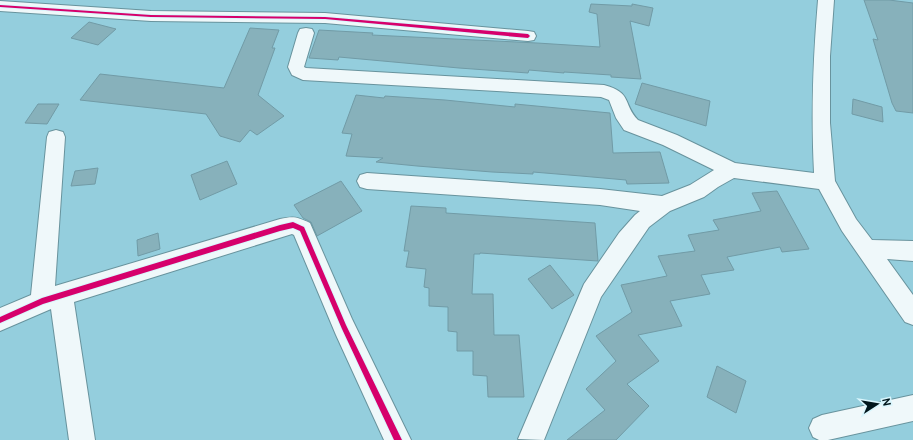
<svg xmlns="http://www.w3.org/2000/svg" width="913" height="440" font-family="Overpass,sans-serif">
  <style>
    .building { fill: #87b1bb; stroke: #719ba6 }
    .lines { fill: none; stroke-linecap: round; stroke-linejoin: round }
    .minor-casing { stroke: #68939d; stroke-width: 2 }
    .minor { fill: #eff8fa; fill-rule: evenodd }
    .cycleway-casing { stroke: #d9f6fd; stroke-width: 2 }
    .cycleway { fill: #d6006c; fill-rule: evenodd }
  </style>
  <rect width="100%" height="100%" fill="#94cedd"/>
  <g class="building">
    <polygon points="864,0 889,0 913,3 913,113 896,111 892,103 873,39 878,40"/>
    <polygon points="591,4 632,6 632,4 653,8 649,26 630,21 641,79 611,77 611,75 564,72 564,73 529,70 528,73 459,68 339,57 338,60 309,58 319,30 373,33 372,35 537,43 600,47 597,14 589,12"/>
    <polygon points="89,22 116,29 98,45 71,38"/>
    <polygon points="250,28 279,30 272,48 275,48 258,95 284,116 257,135 250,130 240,142 220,136 206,114 80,100 100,74 224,88"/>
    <polygon points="642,83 710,101 706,126 635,104"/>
    <polygon points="356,95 384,98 385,96 445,100 515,107 515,104 610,113 613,153 660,152 669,183 627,184 626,180 581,176 533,172 533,174 492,172 417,166 376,162 383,158 346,156 352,134 342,133"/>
    <polygon points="853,99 882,107 883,122 852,114"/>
    <polygon points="38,104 59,104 47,124 25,123"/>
    <polygon points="227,161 237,184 200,200 191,175"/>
    <polygon points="98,168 95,184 71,186 75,171"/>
    <polygon points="341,181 362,211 317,236 311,222 303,218 294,205"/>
    <polygon points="777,191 809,249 782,252 780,247 727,257 734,270 701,275 710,294 670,301 682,326 638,335 659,361 627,384 649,406 616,440 567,440 605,410 586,389 616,361 596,336 632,312 621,285 667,276 658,256 695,251 688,235 719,230 713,220 761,211 752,193"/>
    <polygon points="411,206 446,208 446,213 595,223 598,261 480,253 480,254 474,254 472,294 493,294 494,335 519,335 524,397 488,397 487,376 473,375 473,351 457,351 457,332 448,331 448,307 429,306 429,288 424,287 426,269 406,267 409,251 404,251"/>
    <polygon points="158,233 160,249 138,256 137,240"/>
    <polygon points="550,265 574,295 552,309 528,279"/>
    <polygon points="717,366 746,381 736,413 707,397"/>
  </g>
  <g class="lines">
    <defs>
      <g id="minor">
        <path d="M818,0h16l-4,56v67l5,58 21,38 16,21 41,1v20l-26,-2 26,36v30l-8,-3 -63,-91 -23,-42 -85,-11 -16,9 -14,10 -34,14 -21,16 -48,70 -57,143 -26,-1 66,-155 35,-51 16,-18 5,-4 -40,-6 -233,-16 -7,-2 -3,-6 3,-6 7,-2 233,16 62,7 28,-11 24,-15 -51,-25 -39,-15 -8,-12 -7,-18 -8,-3 -298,-17 -11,-5 -4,-8 10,-34 2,-4 6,-1 6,1 2,4 -10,34 2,1 298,17c29,8 18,18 34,35l39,15 58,28 79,10c-3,-60 -1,-114 4,-173z"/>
        <polygon points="0,1 151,11 325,13 528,31 534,32 536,36 534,40 528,41 325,23 151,21 0,11"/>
        <path d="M56,130l7,2 2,5 -10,149 225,-67c14,-3 17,-2 30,4l42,96 59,121h-27l-48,-105 -42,-100 -2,-1 -218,68 21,138h-26l-18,-131 -51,22v-23l31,-13 16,-158 2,-5z"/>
        <polygon points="913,395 913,421 828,440 819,440 813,437 809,428 813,419 822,415"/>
      </g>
    </defs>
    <use href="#minor" class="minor-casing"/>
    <use href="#minor" class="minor"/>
    <defs>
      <g id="cycleway">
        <polygon points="0,5 151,15 325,17 528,34 530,36 528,38 325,19 151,17 0,7"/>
        <polygon points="293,222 304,227 346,325 402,440 394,440 342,329 300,231 293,228 280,231 43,304 0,323 0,317 42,298 280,225"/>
      </g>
    </defs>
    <use href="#cycleway" class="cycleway-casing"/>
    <use href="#cycleway" class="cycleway"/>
  </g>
  <g transform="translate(877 404) rotate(78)" stroke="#d9f6fd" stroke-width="3" paint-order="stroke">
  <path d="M0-3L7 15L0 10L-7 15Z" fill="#01161c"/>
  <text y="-6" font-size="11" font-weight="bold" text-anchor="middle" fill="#01161c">N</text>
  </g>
</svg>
